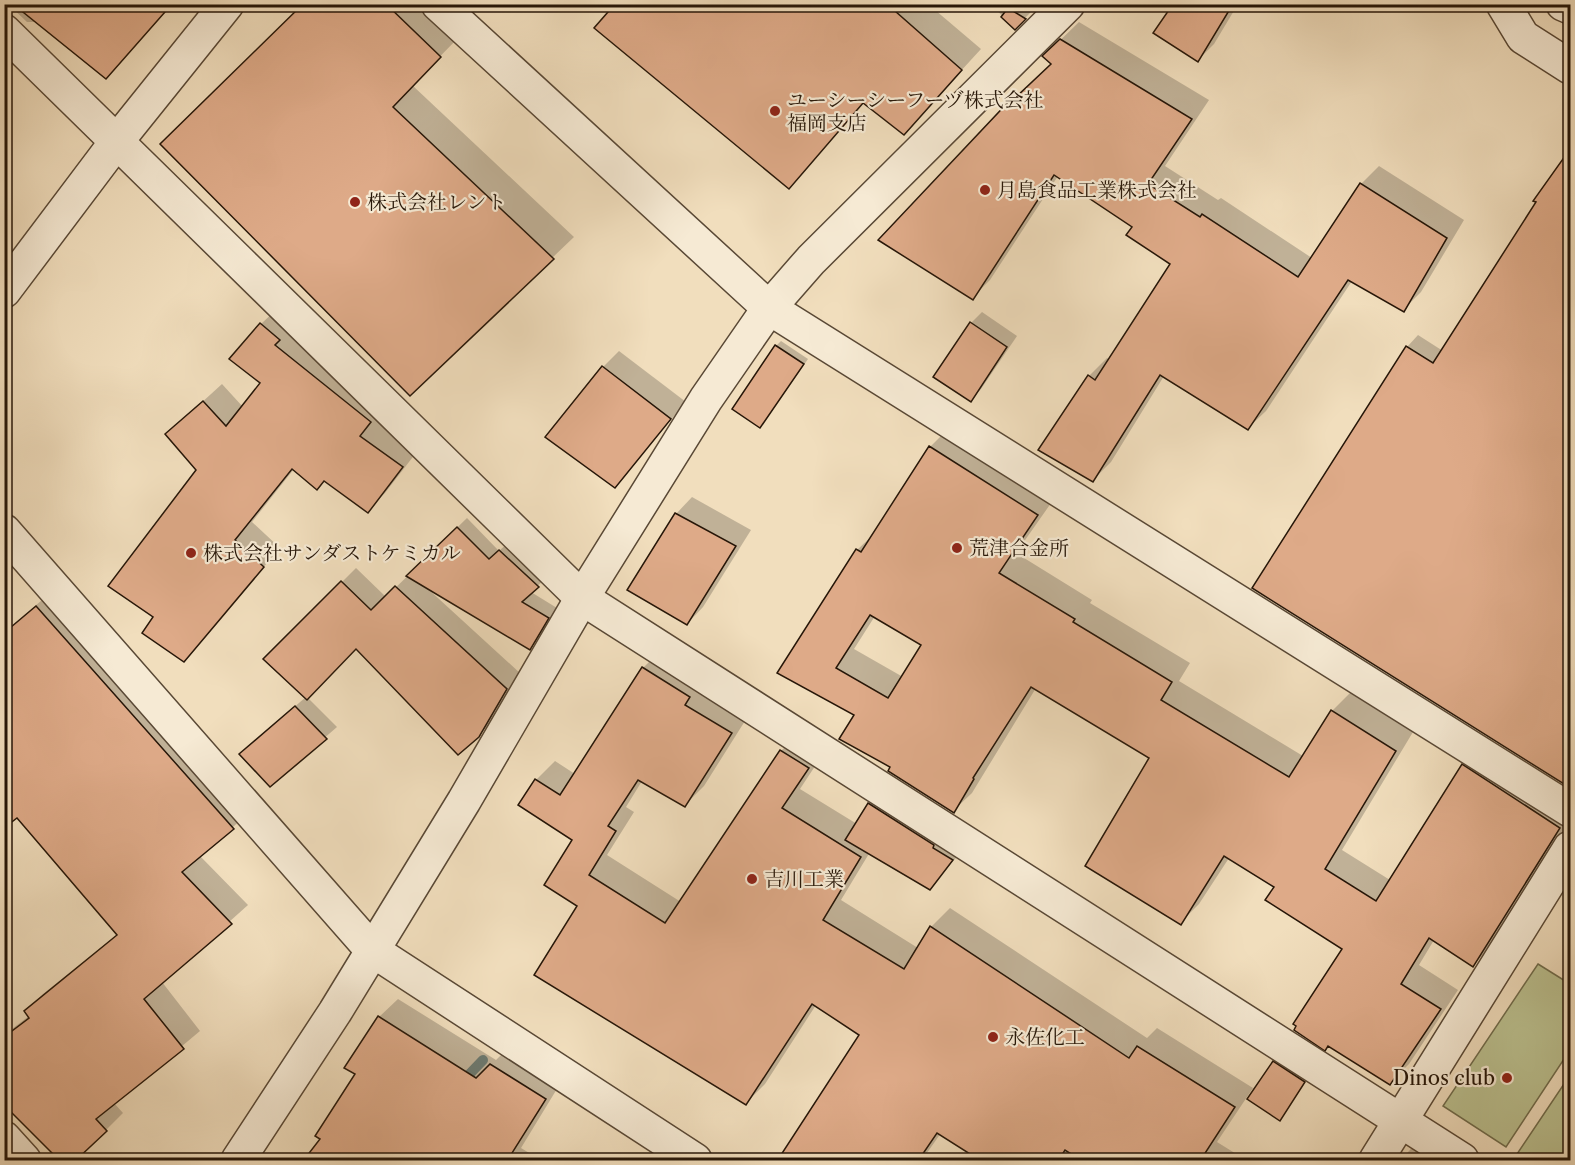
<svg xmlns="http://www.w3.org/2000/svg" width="1575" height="1165" font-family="'Libre Caslon Text','Noto Serif JP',serif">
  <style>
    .green { fill: #bbc190; stroke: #706c4c; stroke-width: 1.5 }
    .shadow { fill: #0003; fill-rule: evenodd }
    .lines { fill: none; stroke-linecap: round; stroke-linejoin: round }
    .stream { stroke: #6c7970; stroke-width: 10 }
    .building { fill: #deaa88; stroke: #261608; stroke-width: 1.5; fill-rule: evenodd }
    .minor-casing { stroke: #594835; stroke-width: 36 }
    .minor { stroke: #f6ead4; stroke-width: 33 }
    .poi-dot { fill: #8f2418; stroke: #f6ead4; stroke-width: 2 }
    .labels { text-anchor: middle; stroke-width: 4.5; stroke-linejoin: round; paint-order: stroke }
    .poi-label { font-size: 20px; fill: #261608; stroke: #f6ead4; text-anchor: start }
  </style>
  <rect width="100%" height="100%" fill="#f1debd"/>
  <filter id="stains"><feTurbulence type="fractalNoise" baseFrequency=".00333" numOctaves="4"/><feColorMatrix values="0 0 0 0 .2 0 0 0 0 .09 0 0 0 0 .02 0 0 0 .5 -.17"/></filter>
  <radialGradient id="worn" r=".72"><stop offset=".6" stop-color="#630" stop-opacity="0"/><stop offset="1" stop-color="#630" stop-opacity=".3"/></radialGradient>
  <g class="green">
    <polygon points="1538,964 1570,984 1570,1050 1506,1147 1443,1106"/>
    <polygon points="1570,1075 1570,1160 1527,1160 1517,1154"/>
  </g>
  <g class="shadow">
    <polygon points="8,4 173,4 106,77 37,22 27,22"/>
    <polygon points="305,4 429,4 461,35 412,85 574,237 410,394"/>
    <polygon points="617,4 928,4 981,49 904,133 865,102 789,187"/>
    <polygon points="990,4 1039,4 1015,28"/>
    <polygon points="1158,4 1238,4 1214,44 1198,60 1170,11"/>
    <polygon points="1079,22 1209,100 1165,166 1218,200 1221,198 1312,258 1361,184 1379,166 1464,220 1421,292 1403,310 1352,281 1266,411 1248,428 1164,376 1111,462 1093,480 1089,376 1107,358 1110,360 1172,264 1134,227 1058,176 990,280 972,298 1015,97 1052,64 1044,56"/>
    <polygon points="1570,151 1570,776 1564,782 1407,347 1418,335 1443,351 1538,202 1536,200"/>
    <polygon points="279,307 419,449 385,493 367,511 325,480 294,469 252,522 280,548 184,660 155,616 198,470 167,434 222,384 243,407 262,382 261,324"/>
    <polygon points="982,312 1017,336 981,389 971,400 971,323"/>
    <polygon points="781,341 808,359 765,421 776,346"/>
    <polygon points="619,351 686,402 615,486 603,367"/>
    <path d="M949,428l107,68 -40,57 76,47 -2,3 100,60 -11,18 124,75 29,-45 19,-19 62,40 -71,118 48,30 73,-115 19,-18 88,73 -78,126 -19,19 -39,-25 -15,25 39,25 -49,74 -19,19 -46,-135 -68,-62 -47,-28 -30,46 -19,19 -29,-165 -115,-70 -64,105 -19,18 -61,-44 -36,-52 -77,-43 78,-122 19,-18 54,-85zM875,616l49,28 -21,33 -49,-28z"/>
    <polygon points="692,497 751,530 703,607 687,624 629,590 676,514"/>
    <polygon points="467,518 499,551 510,541 547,577 531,592 557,608 540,638 530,648 427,588 521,674 493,721 478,736 356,647 307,697 337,727 270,785 252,743 306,697 265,659 356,568 386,597"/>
    <polygon points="54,590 251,811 200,856 248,905 162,982 200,1031 114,1103 123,1113 106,1130 4,1103 4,1035 29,1016 26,1011 43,994 118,934 17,816 4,826 4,632"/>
    <polygon points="662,649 750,713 704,786 685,805 642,781 626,807 634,812 607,855 681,902 781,751 800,732 827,748 800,789 857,824 869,804 886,788 968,844 930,888 870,852 841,900 918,948 931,927 950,908 1147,1038 1157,1028 1253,1088 1217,1142 1246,1160 1085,1160 1069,1151 1063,1160 984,1160 941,1133 922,1160 779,1160 861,1035 816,1005 765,1084 746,1103 579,906 574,839 520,804 536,780 555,761 575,774 643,668"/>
    <polygon points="398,999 496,1060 510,1046 563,1079 521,1148 541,1160 305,1160 322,1138 357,1073 379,1017"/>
    <polygon points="1279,1057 1309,1077 1280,1119 1274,1062"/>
    <polygon points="1424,1134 1465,1160 1401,1160"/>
  </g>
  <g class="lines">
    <polyline class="stream" points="460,1084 483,1060"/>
  </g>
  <g class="building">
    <polygon points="13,4 172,4 106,79"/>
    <polygon points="303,4 386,4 441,57 393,107 554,259 410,396 160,144"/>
    <polygon points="615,4 887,4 962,70 904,135 863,103 789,189 594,28"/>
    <polygon points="1173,4 1233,4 1198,62 1153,33"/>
    <polygon points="1008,8 1026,19 1015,30 1001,17"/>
    <polygon points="1060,39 1192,119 1148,184 1200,217 1202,214 1298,277 1360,183 1447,238 1404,312 1348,280 1248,430 1160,375 1093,482 1038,450 1088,375 1095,380 1170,264 1126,235 1132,227 1054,175 973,300 878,240 1014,96 1016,97 1051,64 1042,56"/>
    <polygon points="1570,149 1570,774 1564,784 1252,588 1406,346 1433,363 1536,202 1533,201"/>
    <polygon points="970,322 1007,347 971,402 933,377"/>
    <polygon points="260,323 280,340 275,345 371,422 360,436 403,467 368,513 324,481 317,490 292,469 235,540 264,567 184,662 142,633 153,617 108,586 196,470 165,434 203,401 226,426 260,383 229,359"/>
    <polygon points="775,345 804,364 760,428 732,409"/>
    <polygon points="602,366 671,419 615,488 545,437"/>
    <path d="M929,446l109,69 -39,58 76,46 -2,3 99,60 -11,18 128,77 42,-67 65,41 -71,118 51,32 86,-137 98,64 -87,139 -44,-29 -28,46 40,25 -51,76 -62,-39 -3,5 -31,-21 2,-4 -3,-2 49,-75 -77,-49 9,-13 -50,-31 -43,69 -96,-59 64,-108 -118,-71 -58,91 1,1 -20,34 -66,-42 2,-4 -51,-28 15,-24 -77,-42 79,-124 5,3zM870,615l51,30 -33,53 -52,-30z"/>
    <polygon points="675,513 736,546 687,625 627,590"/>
    <polygon points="457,527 489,559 499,550 539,587 522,602 549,618 530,650 406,576"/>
    <polygon points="341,581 371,610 395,586 507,689 479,737 458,755 356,649 307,700 263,659"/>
    <polygon points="36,606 234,829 182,872 232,924 144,999 184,1049 96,1119 107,1131 75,1161 60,1161 4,1105 4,1037 29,1018 24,1011 117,935 17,818 4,828 4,633"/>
    <polygon points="642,667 690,697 685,705 732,733 685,807 638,780 608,826 616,831 589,875 665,923 780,750 809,768 782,808 861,857 823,920 904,969 930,926 1129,1058 1137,1046 1235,1107 1200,1161 1082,1161 1065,1150 1058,1161 981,1161 937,1133 918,1161 777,1161 859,1035 812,1004 746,1105 534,975 577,906 544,885 572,840 518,805 535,779 560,795"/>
    <polygon points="295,706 327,739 270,787 239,754"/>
    <polygon points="868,803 934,845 933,848 953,860 930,890 845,840"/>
    <polygon points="378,1016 476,1078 490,1064 546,1099 507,1161 303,1161 320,1139 315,1136 355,1074 344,1068"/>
    <polygon points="1273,1061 1305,1082 1280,1121 1247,1099"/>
  </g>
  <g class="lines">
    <defs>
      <g id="minor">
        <polyline points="438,4 769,308 1570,810"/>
        <polyline points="1503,4 1523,37 1570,67"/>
        <polyline points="1563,4 1570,7"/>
        <polyline points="4,31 582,598 1462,1160"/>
        <polyline points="4,291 117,141 227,4"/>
        <polyline points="4,531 372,950 695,1160"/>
        <polyline points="4,1138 24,1160"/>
        <polyline points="238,1160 335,1012 464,801 582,598 706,399 769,308 811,260 1068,4"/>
        <polyline points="1376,1160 1570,848"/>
      </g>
    </defs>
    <use href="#minor" class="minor-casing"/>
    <use href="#minor" class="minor"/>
  </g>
  <g class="poi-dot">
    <circle cx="775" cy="111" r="6"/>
    <circle cx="985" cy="190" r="6"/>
    <circle cx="355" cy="202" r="6"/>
    <circle cx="957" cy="548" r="6"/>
    <circle cx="191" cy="553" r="6"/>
    <circle cx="752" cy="879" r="6"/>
    <circle cx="993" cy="1037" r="6"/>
    <circle cx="1507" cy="1078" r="6"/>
  </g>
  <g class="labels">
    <g class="poi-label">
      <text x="787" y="107">ユーシーシーフーヅ株式会社<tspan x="787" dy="23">福岡支店</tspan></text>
      <text x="997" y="197">月島食品工業株式会社</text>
      <text x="367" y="209">株式会社レント</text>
      <text x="969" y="555">荒津合金所</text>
      <text x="203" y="560">株式会社サンダストケミカル</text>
      <text x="764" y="886">吉川工業</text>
      <text x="1005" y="1044">永佐化工</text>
      <text x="1495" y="1085" text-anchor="end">Dinos club</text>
    </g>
  </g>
  <rect width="1575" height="1165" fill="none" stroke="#f1debd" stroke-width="24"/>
  <rect x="6" y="6" width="1563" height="1153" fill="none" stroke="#261608" stroke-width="3"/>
  <rect x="12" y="12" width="1551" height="1141" fill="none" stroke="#261608" stroke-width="1.5"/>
  <rect width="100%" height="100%" filter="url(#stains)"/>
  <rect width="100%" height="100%" fill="url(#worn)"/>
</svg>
